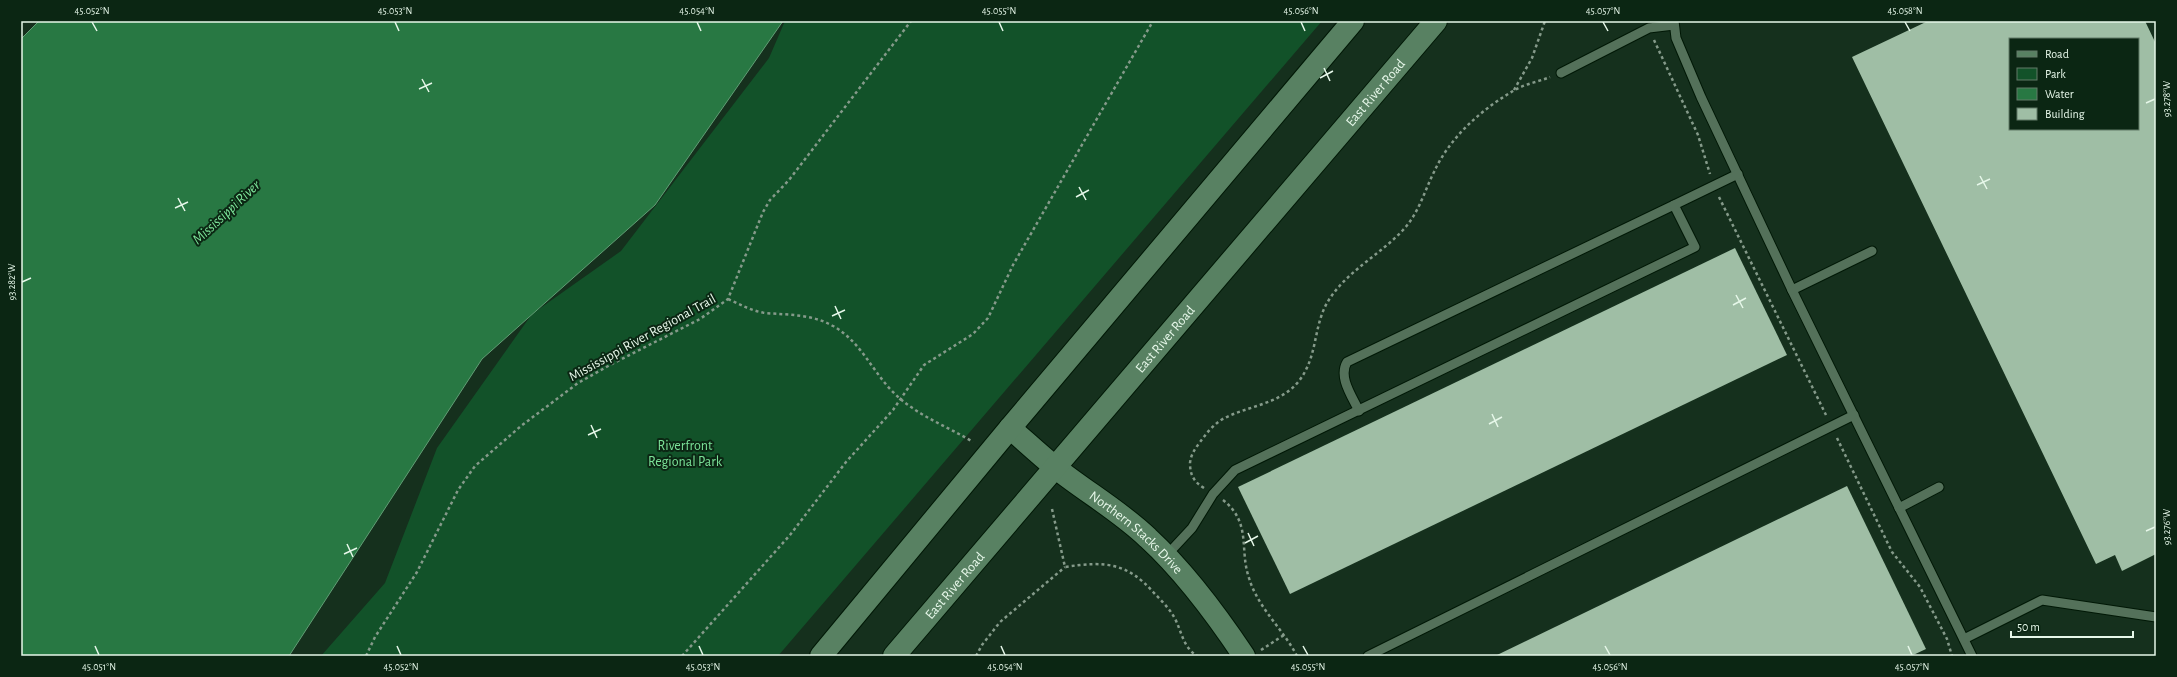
<svg xmlns="http://www.w3.org/2000/svg" width="2177" height="677" font-family="'Alegreya Sans',sans-serif">
  <style>
    .green { fill: #125229 }
    .water { fill: #287843; stroke: #619e75 }
    .building { fill: #9fbea5; fill-rule: evenodd }
    .lines { fill: none; stroke-linecap: round; stroke-linejoin: round }
    .lane-casing { stroke: #001806; stroke-width: 11 }
    .secondary-casing { stroke: #001806; stroke-width: 24 }
    .path { stroke: #859a8a; stroke-width: 2.5; stroke-dasharray: 3 3; stroke-linecap: butt }
    .lane { stroke: #54715a; stroke-width: 9 }
    .secondary { stroke: #588162; stroke-width: 22 }
    .ticks { fill: none; stroke: #e6f7e9; stroke-width: 1.5 }
    .labels { text-anchor: middle; stroke-width: 4; stroke-linejoin: round; paint-order: stroke }
    .street-label { font-size: 14px; fill: #e6f7e9; stroke: #0b2613 }
    .park-label { font-size: 14px; fill: #7be298; stroke: #0b2613 }
    .water-label { font-size: 15px; font-style: italic; fill: #7fe79c; stroke: #0b2613 }
    .neatline { fill: none; stroke: #e6f7e9; stroke-width: 1.5 }
    .ticks-label { font-size: 10px; text-anchor: middle; fill: #e6f7e9 }
  </style>
  <rect width="100%" height="100%" fill="#15301d"/>
  <polygon class="green" points="785,21 1322,21 778,656 321,656 385,583 437,448 532,314 621,251 769,58"/>
  <polygon class="water" points="39,21 783,21 655,205 482,359 289,656 21,656 21,39"/>
  <g class="building">
    <path d="M1928,21h217l11,23v510l-34,17 -7,-16 -19,9 -244,-507zM2010,39h128v90h-128z"/>
    <polygon points="1735,248 1787,355 1290,594 1238,487"/>
    <polygon points="1847,486 1926,649 1911,656 1495,656"/>
  </g>
  <g class="lines">
    <defs>
      <g id="lane">
        <polyline points="1674,21 1676,38 1701,97 1792,290 1972,656"/>
        <polyline points="1561,73 1649,28 1674,25"/>
        <polyline points="1792,290 1872,251"/>
        <path d="M1359,411c-7,-15 -21,-34 -12,-49l327,-157"/>
        <polyline points="1899,508 1939,487"/>
        <polyline points="1166,556 1192,528 1213,494 1235,470 1695,247 1674,205 1738,174"/>
        <polyline points="1964,639 2042,600 2156,617"/>
        <polyline points="1368,656 1854,415"/>
      </g>
      <g id="secondary">
        <path id="s1" d="M1010,428c15,13 30,27 46,40 30,24 64,43 92,70 37,34 68,76 96,118"/>
        <polyline points="821,656 1010,428 1353,21"/>
        <path id="s2" d="M894,656l542,-635"/>
      </g>
    </defs>
    <use href="#lane" class="lane-casing"/>
    <use href="#secondary" class="secondary-casing"/>
    <g class="path">
      <polyline points="1654,40 1698,135 1710,174"/>
      <polyline points="1514,90 1532,58 1545,21"/>
      <polyline points="1719,197 1826,415"/>
      <path d="M728,299c13,6 24,12 37,14 24,2 47,1 68,13 27,15 38,43 59,65 23,24 53,34 81,51"/>
      <polyline points="1837,438 1892,552 1920,587 1947,639 1952,656"/>
      <path d="M1204,488c-10,-6 -14,-13 -14,-25 1,-9 5,-14 10,-21 6,-8 12,-16 21,-22 24,-14 59,-15 78,-39 19,-25 14,-53 28,-78 18,-31 53,-48 76,-73 16,-17 21,-38 31,-58 16,-35 47,-62 79,-81 11,-7 25,-9 37,-14"/>
      <path d="M1223,500c29,23 16,49 26,78 9,30 34,51 48,78"/>
      <path d="M1052,509l13,58c39,-6 62,-5 89,26 7,7 15,15 20,24 8,14 8,29 23,39"/>
      <polyline points="1261,650 1284,635"/>
      <polyline points="366,656 375,637 417,572 458,490 475,466 521,426 578,383 610,365 700,319 728,299 763,212 770,200 789,180 911,21"/>
      <polyline points="682,656 790,535 846,462 893,410 924,365 973,334 988,318 1013,265 1153,21"/>
      <polyline points="976,656 982,645 1000,622 1065,567"/>
    </g>
    <use href="#lane" class="lane"/>
    <use href="#secondary" class="secondary"/>
  </g>
  <path class="ticks" d="M92,22l5,9M395,22l4,9M697,22l4,9M999,22l4,9M1301,22l4,9M1603,22l5,9M1905,22l5,9M1324,68l6,13M1320,78l13,-7M422,79l7,13M419,89l13,-6M2146,103l9,-4M1980,176l7,13M1977,185l13,-6M1079,187l7,13M1076,197l13,-7M178,198l7,13M175,208l13,-6M22,282l9,-4M1736,295l7,13M1733,305l13,-7M835,306l6,13M832,316l13,-6M1492,414l6,13M1489,424l13,-7M591,425l6,13M588,435l13,-6M2146,531l9,-4M1248,533l6,13M1245,543l13,-7M347,544l6,13M344,554l13,-6M95,646l4,9M397,646l4,9M699,646l4,9M1001,646l4,9M1303,646l5,9M1605,646l5,9M1908,646l4,9"/>
  <g class="labels">
    <g class="street-label">
      <text dy="5" stroke="none"><textPath href="#s2" startOffset="741">East River Road</textPath></text>
      <text transform="translate(642 337) rotate(-29)" y="5">Mississippi River Regional Trail</text>
      <text dy="5" stroke="none"><textPath href="#s2" startOffset="417">East River Road</textPath></text>
      <text dy="5" stroke="none"><textPath href="#s1" startOffset="164">Northern Stacks Drive</textPath></text>
      <text dy="5" stroke="none"><textPath href="#s2" startOffset="93">East River Road</textPath></text>
    </g>
    <g class="park-label">
      <text x="685" y="450">Riverfront<tspan x="685" dy="16">Regional Park</tspan></text>
    </g>
    <g class="water-label">
      <text transform="translate(226 212) rotate(-43)" y="5">Mississippi River</text>
    </g>
  </g>
  <rect width="2177" height="677" fill="none" stroke="#0b2613" stroke-width="44"/>
  <rect x="2009" y="38" width="130" height="92" fill="#0b2613" stroke="#637a69"/>
  <rect x="2017" y="51" width="20" height="6" fill="#588162" stroke="#637a69"/>
  <text x="2045" y="58" font-size="12" fill="#e6f7e9">Road</text>
  <rect x="2017" y="68" width="20" height="12" fill="#125229" stroke="#637a69"/>
  <text x="2045" y="78" font-size="12" fill="#e6f7e9">Park</text>
  <rect x="2017" y="88" width="20" height="12" fill="#287843" stroke="#637a69"/>
  <text x="2045" y="98" font-size="12" fill="#e6f7e9">Water</text>
  <rect x="2017" y="108" width="20" height="12" fill="#9fbea5" stroke="#637a69"/>
  <text x="2045" y="118" font-size="12" fill="#e6f7e9">Building</text>
  <path d="M2011 631v6h122v-6" fill="none" stroke="#e6f7e9" stroke-width="2"/>
  <text x="2017" y="631" font-size="12" fill="#e6f7e9" stroke="#0b2613" stroke-width="3" paint-order="stroke">50 m</text>
  <rect x="22" y="22" width="2133" height="633" class="neatline"/>
  <g class="ticks-label">
    <text x="92" y="14">45.052°N</text>
    <text x="395" y="14">45.053°N</text>
    <text x="697" y="14">45.054°N</text>
    <text x="999" y="14">45.055°N</text>
    <text x="1301" y="14">45.056°N</text>
    <text x="1603" y="14">45.057°N</text>
    <text x="1905" y="14">45.058°N</text>
    <text transform="translate(2166 99) rotate(-90)" y="4">93.278°W</text>
    <text transform="translate(11 282) rotate(-90)" y="4">93.282°W</text>
    <text transform="translate(2166 527) rotate(-90)" y="4">93.276°W</text>
    <text x="99" y="670">45.051°N</text>
    <text x="401" y="670">45.052°N</text>
    <text x="703" y="670">45.053°N</text>
    <text x="1005" y="670">45.054°N</text>
    <text x="1308" y="670">45.055°N</text>
    <text x="1610" y="670">45.056°N</text>
    <text x="1912" y="670">45.057°N</text>
  </g>
</svg>
